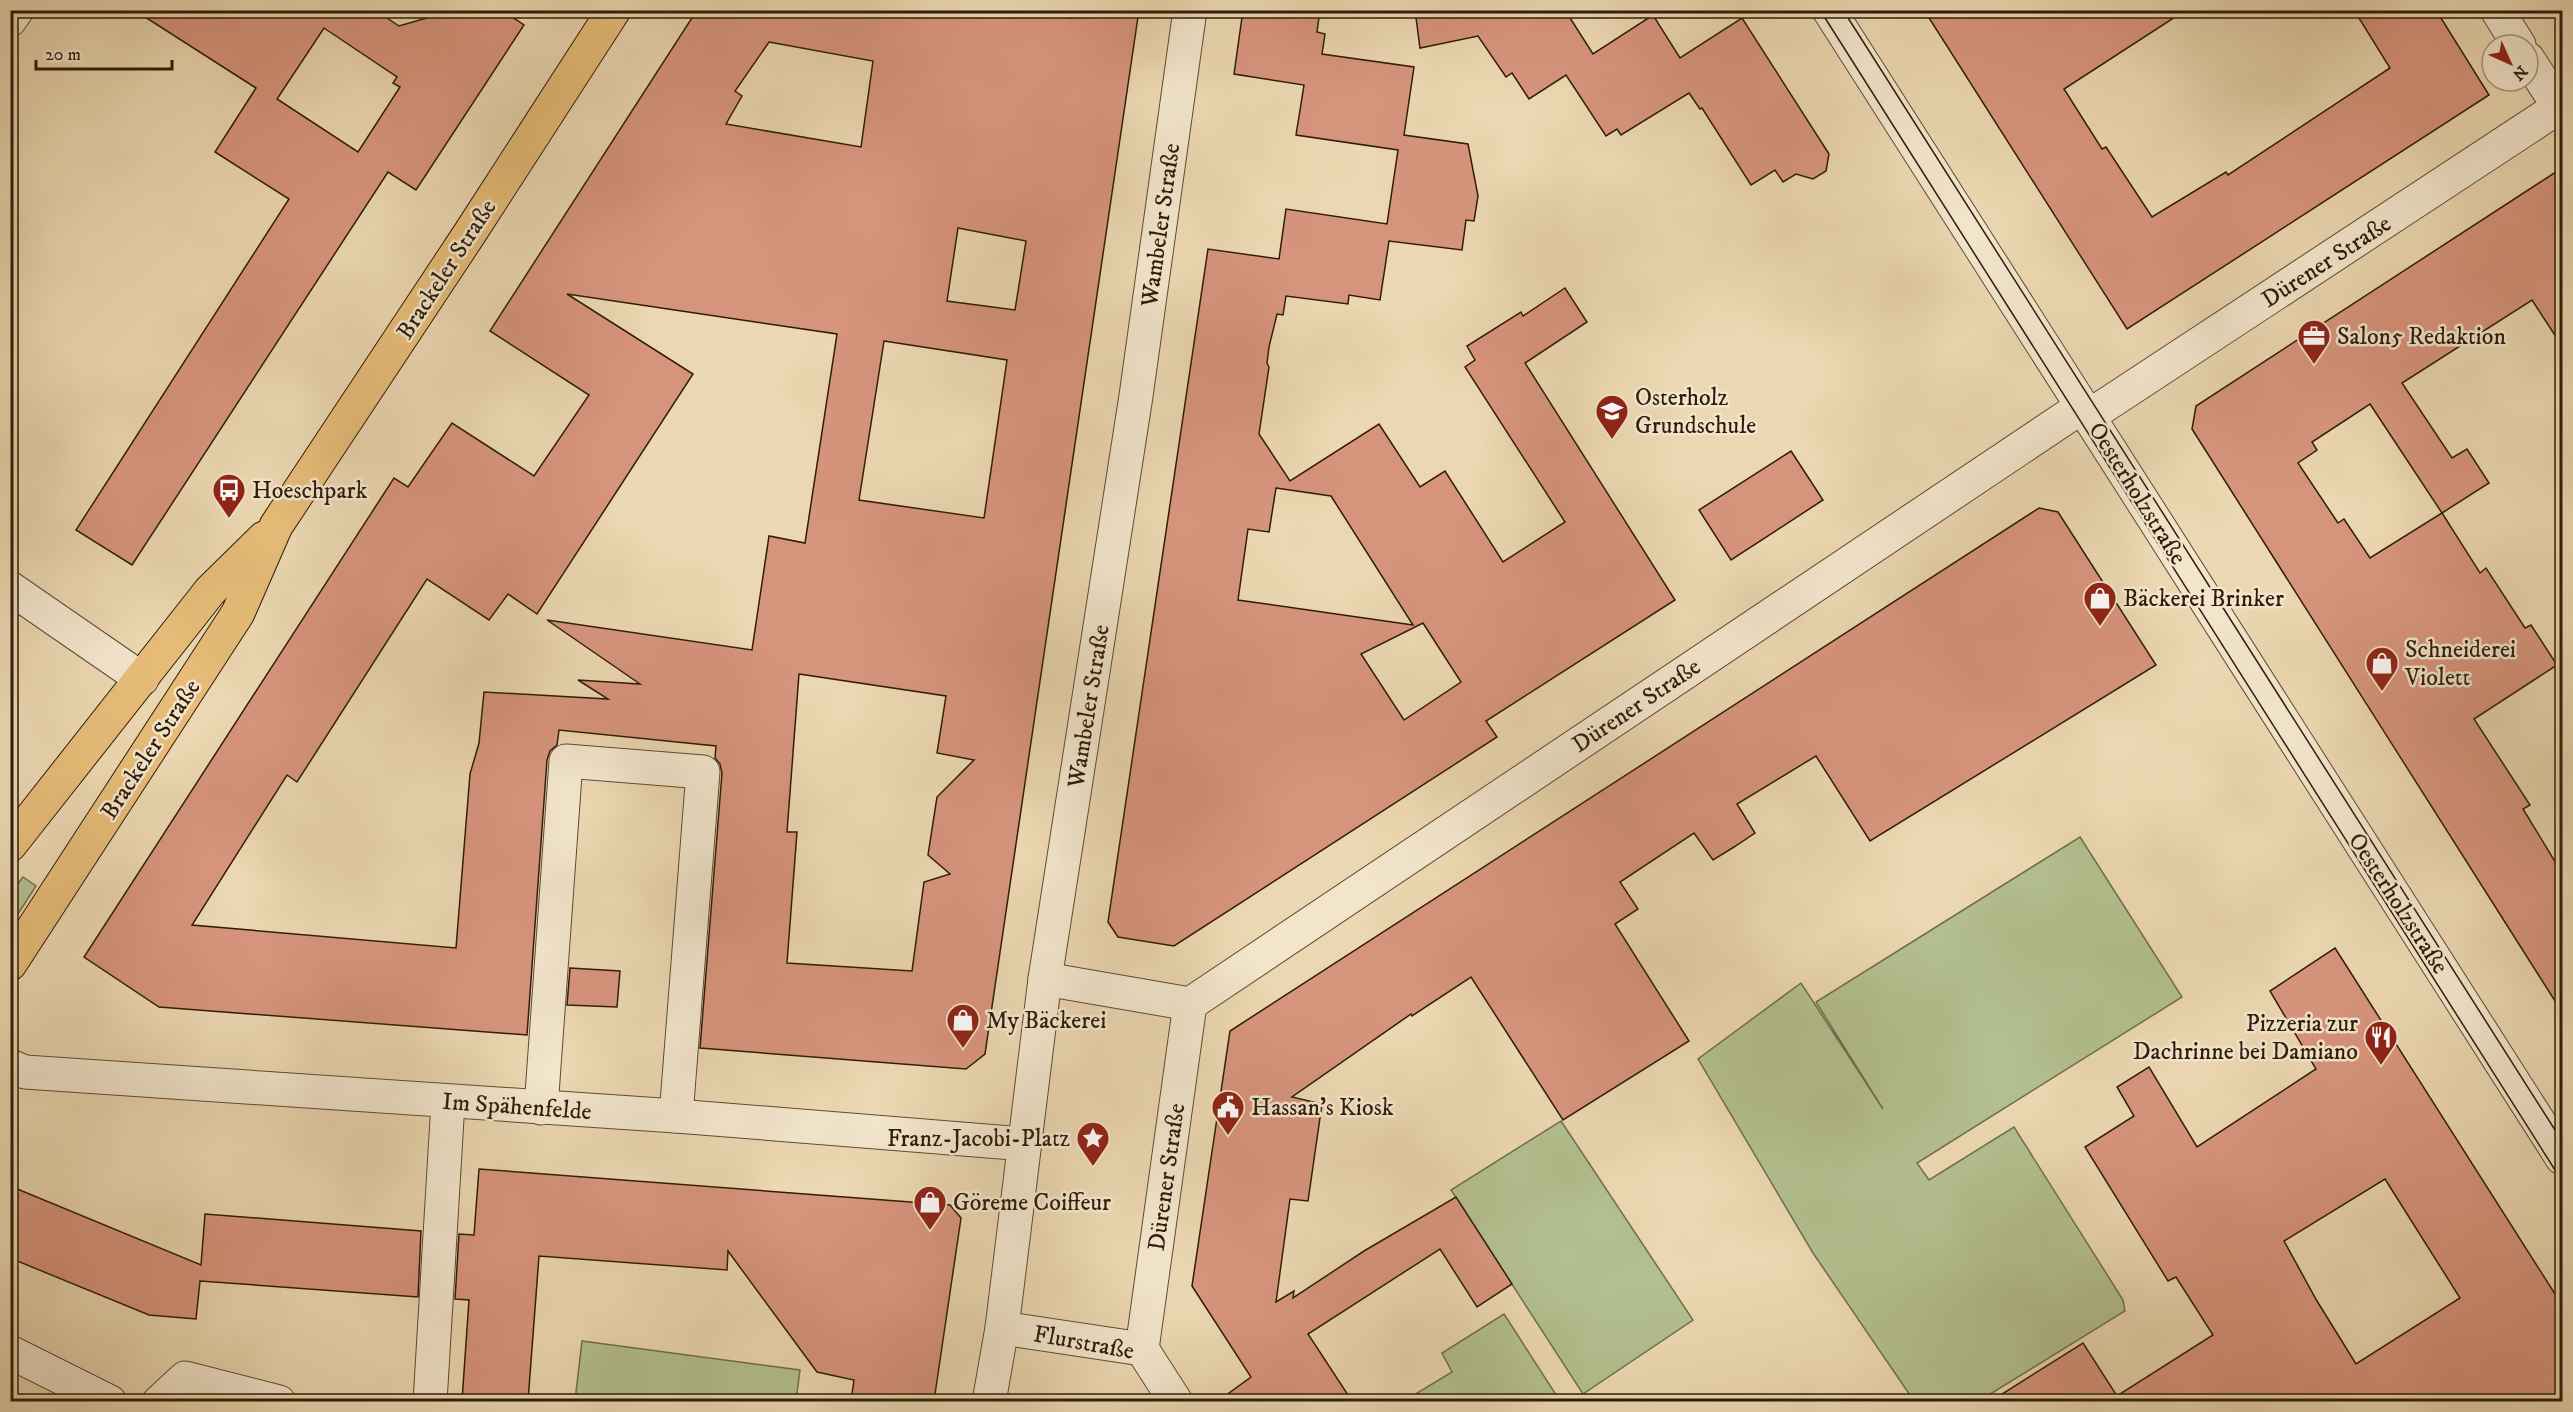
<svg xmlns="http://www.w3.org/2000/svg" width="2573" height="1412" font-family="'IM FELL DW Pica',serif">
  <style>
    .green { fill: #b3bf8f; stroke: #706e4c; stroke-width: 1.5 }
    .building { fill: #d7947d; stroke: #2e1c0a; stroke-width: 1.5; fill-rule: evenodd }
    .lines { fill: none; stroke-linecap: round; stroke-linejoin: round }
    .minor-casing { stroke: #5d4b34; stroke-width: 35 }
    .major-casing { stroke: #2e1c0a; stroke-width: 35 }
    .minor { stroke: #f2e5cc; stroke-width: 33 }
    .major { stroke: #e6bc78; stroke-width: 33 }
    .tram { stroke: #2e1c0a; stroke-width: 1.5 }
    .labels { text-anchor: middle; stroke-width: 5; stroke-linejoin: round; paint-order: stroke }
    .street-label { font-size: 24px; fill: #2e1c0a; stroke: #f2e5cc }
    .poi-label { font-size: 24px; fill: #2e1c0a; stroke: #f2e5cc; text-anchor: start }
  </style>
  <rect width="100%" height="100%" fill="#ebd7b1"/>
  <filter id="stains"><feTurbulence type="fractalNoise" baseFrequency=".00333" numOctaves="4"/><feColorMatrix values="0 0 0 0 .2 0 0 0 0 .09 0 0 0 0 .02 0 0 0 .5 -.17"/></filter>
  <radialGradient id="worn" r=".72"><stop offset=".6" stop-color="#630" stop-opacity="0"/><stop offset="1" stop-color="#630" stop-opacity=".3"/></radialGradient>
  <g class="green">
    <polygon points="2080,837 2182,997 1917,1163 1929,1180 2014,1127 2123,1300 2125,1311 1979,1401 1914,1401 1813,1253 1698,1059 1801,983 1883,1109 1816,1002"/>
    <polygon points="23,877 36,886 11,925 11,893"/>
    <polygon points="1561,1121 1693,1320 1583,1394 1451,1190"/>
    <polygon points="1504,1314 1560,1401 1404,1401 1452,1372 1442,1353"/>
    <polygon points="582,1341 800,1370 796,1401 575,1401"/>
  </g>
  <g class="building">
    <path d="M134,10h241l24,16 45,-13 2,-3h56l22,15 -108,165 -28,-18 -256,393 -56,-35 213,-331 -74,-47 41,-64zM324,28l73,49 -4,6 7,4 -42,65 -81,-53z"/>
    <path d="M697,10h325l49,8 1,-8h67l-154,1044 -19,15 -266,-21 22,-275 -2,-9 -5,-6 1,-12 -157,-16 -2,15 -7,6 -3,9 -20,275 -368,-28 -75,-50 310,-479 14,9 44,-64 82,53 55,-81 -99,-64zM769,42l104,19 -12,86 -135,-23 16,-28 -7,-5zM958,228l68,13 -11,69 -68,-9zM567,294l270,40 -32,209 -36,-7 -17,114 -205,-30 93,64 -62,-4 30,19 -124,-7 -5,51 -9,31 -14,174 -264,-23 95,-150 10,7 130,-203 62,41 19,-26 29,20 156,-240zM884,341l123,19 -23,158 -125,-18zM799,674l147,22 -9,57 37,7 -37,37 -9,58 22,19 -26,8 -12,89 -125,-8 10,-131h-10z"/>
    <path d="M1243,10h77l-3,22 8,2 -3,20 92,13 -10,68 64,9 10,52 -4,25 -8,-1 -4,30 -73,-9 -9,59 -31,-5 -1,9 -62,-8 -3,19 -6,-1 -8,33 -2,16 2,4 -10,67 31,47 89,-57 41,63 25,-16 58,91 62,-40 -100,-155 10,-7 -8,-14 54,-34 2,4 42,-28 22,34 -62,41 150,237 -189,121 11,16 -323,209 -56,-9 -10,-15 100,-673 71,10 7,-50 101,15 11,-74 -102,-15 8,-50 -70,-11zM1276,488l55,8 82,129 -175,-25 10,-71 21,3zM1423,623l38,59 -57,38 -43,-66z"/>
    <polygon points="1415,10 1565,10 1593,54 1653,15 1680,58 1742,18 1829,154 1826,171 1813,179 1796,174 1783,182 1775,170 1751,185 1702,108 1700,109 1689,93 1621,135 1617,129 1606,136 1566,75 1529,99 1512,73 1506,77 1478,36 1420,48"/>
    <polygon points="1924,10 2186,10 2064,89 2102,149 2106,147 2152,217 2226,172 2228,175 2390,68 2354,10 2436,10 2489,95 2127,329"/>
    <path d="M2562,168v178l-30,-46 -130,83 50,75 15,-9 22,34 -47,30 38,60 6,-5 39,60 6,-3 26,40 -83,54 56,86 -7,4 39,64v139l-370,-583 4,-23zM2370,404l72,109 -72,45 -26,-39 -6,4 -40,-60 19,-13 -5,-8z"/>
    <polygon points="1791,451 1823,500 1731,560 1699,510"/>
    <polygon points="2039,508 2058,512 2156,665 1870,841 1816,756 1737,804 1755,833 1734,847 1713,860 1694,833 1620,882 1638,909 1615,924 1689,1041 1563,1120 1471,977 1412,1016 1411,1014 1292,1097 1322,1104 1308,1201 1290,1199 1276,1302 1294,1291 1293,1298 1364,1251 1456,1197 1512,1284 1477,1307 1440,1249 1308,1334 1352,1401 1218,1401 1251,1377 1192,1286 1230,1031"/>
    <path d="M2335,948l227,357v96h-571l92,-58 34,53 96,-61 -37,-58 -8,4 -83,-134 49,-31 -17,-29 32,-20 48,80 119,-78 -46,-78zM2385,1179l75,119 -104,66 -39,-63 -33,-60z"/>
    <polygon points="570,968 620,971 617,1007 567,1005"/>
    <polygon points="479,1169 950,1205 961,1218 934,1401 851,1401 854,1380 817,1372 728,1251 727,1270 539,1256 528,1401 462,1401 469,1300 455,1299 459,1234 474,1235"/>
    <polygon points="10,1186 201,1265 205,1214 421,1231 418,1297 200,1281 196,1319 149,1315 10,1258"/>
  </g>
  <g class="lines">
    <defs>
      <g id="minor">
        <polyline points="1829,10 2562,1158"/>
        <polyline points="2497,10 2519,45"/>
        <polyline points="10,20 17,10"/>
        <polyline points="2528,59 2559,107"/>
        <polyline points="2089,416 2562,105"/>
        <polyline points="10,588 142,679"/>
        <polyline points="1045,979 1190,1004 2083,406"/>
        <polyline points="10,1066 25,1072 676,1116 1025,1144"/>
        <polyline points="541,1108 566,761 703,772 676,1116"/>
        <polyline points="1002,1328 1142,1349 1176,1402"/>
        <polyline points="1142,1349 1190,1004"/>
        <polyline points="10,1352 110,1402"/>
        <polyline points="159,1402 185,1378 279,1402"/>
        <polyline points="430,1402 448,1102"/>
        <polyline points="989,1402 1002,1328 1045,979 1136,396 1190,10"/>
      </g>
      <g id="major">
        <polyline points="10,845 210,591 264,538"/>
        <polyline points="10,964 238,613 276,526 468,236 614,10"/>
      </g>
    </defs>
    <use href="#minor" class="minor-casing"/>
    <use href="#major" class="major-casing"/>
    <use href="#minor" class="minor"/>
    <use href="#major" class="major"/>
    <g class="tram">
      <polyline points="1820,10 2562,1181"/>
      <polyline points="1843,10 2562,1141"/>
    </g>
  </g>
  <defs>
    <symbol id="office-pin" viewBox="-11 -11 22 30"><path d="M0 17L-7.5 6A9.5 9.5 0 1 1 7.5 6Z" fill="#8f2418" stroke="#f2e5cc"/><path d="M-6-3h4V-5.5h4V-3h4V5H-6ZM-1-4.5V-3h2v-1.5ZM-6 0V1H6V0Z" fill="#fff"/></symbol>
    <symbol id="school-pin" viewBox="-11 -11 22 30"><path d="M0 17L-7.5 6A9.5 9.5 0 1 1 7.5 6Z" fill="#8f2418" stroke="#f2e5cc"/><path d="M0-5L7-2L0 1L-7-2ZM-4 1L0 2.5L4 1V4Q0 6-4 4Z" fill="#fff"/></symbol>
    <symbol id="bus-pin" viewBox="-11 -11 22 30"><path d="M0 17L-7.5 6A9.5 9.5 0 1 1 7.5 6Z" fill="#8f2418" stroke="#f2e5cc"/><path d="M-5-6H5V4H4V6H2V4H-2V6H-4V4H-5ZM-3.5-4V0h7V-4ZM-3.5 1.2v1.5H-2V1.2ZM2 1.2v1.5H3.5V1.2Z" fill="#fff"/></symbol>
    <symbol id="shop-pin" viewBox="-11 -11 22 30"><path d="M0 17L-7.5 6A9.5 9.5 0 1 1 7.5 6Z" fill="#8f2418" stroke="#f2e5cc"/><path d="M-5-2.5h2.3a2.7 3.5 0 0 1 5.4 0H5L5.5 6h-11ZM-1.5-2.5h3a1.5 2.3 0 0 0-3 0Z" fill="#fff"/></symbol>
    <symbol id="restaurant-pin" viewBox="-11 -11 22 30"><path d="M0 17L-7.5 6A9.5 9.5 0 1 1 7.5 6Z" fill="#8f2418" stroke="#f2e5cc"/><path d="M-5-6h1v4h1v-4h1v4h1v-4h1v5L-1.5 .5V6h-2V.5L-5-1ZM5-6V6H3V1.5H1.5Q1.5-4 5-6Z" fill="#fff"/></symbol>
    <symbol id="civic-pin" viewBox="-11 -11 22 30"><path d="M0 17L-7.5 6A9.5 9.5 0 1 1 7.5 6Z" fill="#8f2418" stroke="#f2e5cc"/><path d="M-.6-6.5H3V-4.5H.6V-3L4-1V1h2V6H-6V1h2V-1L-.6-3ZM-1.2 2.5V6h2.4V2.5Z" fill="#fff"/></symbol>
    <symbol id="sight-pin" viewBox="-11 -11 22 30"><path d="M0 17L-7.5 6A9.5 9.5 0 1 1 7.5 6Z" fill="#8f2418" stroke="#f2e5cc"/><path d="M0-6L1.8-2.2L6-1.7L2.9 1.2L3.7 5.4L0 3.3L-3.7 5.4L-2.9 1.2L-6-1.7L-1.8-2.2Z" fill="#fff"/></symbol>
  </defs>
  <g fill-rule="evenodd">
    <use href="#office-pin" x="2295" y="317" width="38" height="52"/>
    <use href="#school-pin" x="1593" y="392" width="38" height="52"/>
    <use href="#bus-pin" x="210" y="471" width="38" height="52"/>
    <use href="#shop-pin" x="2081" y="579" width="38" height="52"/>
    <use href="#shop-pin" x="2363" y="644" width="38" height="52"/>
    <use href="#shop-pin" x="944" y="1001" width="38" height="52"/>
    <use href="#restaurant-pin" x="2362" y="1018" width="38" height="52"/>
    <use href="#civic-pin" x="1209" y="1088" width="38" height="52"/>
    <use href="#sight-pin" x="1074" y="1119" width="38" height="52"/>
    <use href="#shop-pin" x="911" y="1183" width="38" height="52"/>
  </g>
  <g class="labels">
    <g class="street-label">
      <text transform="translate(1160 225) rotate(-82)" y="8">Wambeler Straße</text>
      <text transform="translate(2326 261) rotate(-33)" y="8">Dürener Straße</text>
      <text transform="translate(446 269) rotate(-57)" y="8">Brackeler Straße</text>
      <text transform="translate(2138 493) rotate(58)" y="8">Oesterholzstraße</text>
      <text transform="translate(1636 705) rotate(-34)" y="8">Dürener Straße</text>
      <text transform="translate(1088 706) rotate(-81)" y="8">Wambeler Straße</text>
      <text transform="translate(150 749) rotate(-57)" y="8">Brackeler Straße</text>
      <text transform="translate(2399 903) rotate(57)" y="8">Oesterholzstraße</text>
      <text transform="translate(517 1106) rotate(4)" y="8">Im Spähenfelde</text>
      <text transform="translate(1166 1177) rotate(-82)" y="8">Dürener Straße</text>
      <text transform="translate(1084 1342) rotate(10)" y="8">Flurstraße</text>
    </g>
    <g class="poi-label">
      <text x="2337" y="344">Salon5 Redaktion</text>
      <text x="1635" y="405">Osterholz<tspan x="1635" dy="28">Grundschule</tspan></text>
      <text x="252" y="498">Hoeschpark</text>
      <text x="2123" y="606">Bäckerei Brinker</text>
      <text x="2405" y="657">Schneiderei<tspan x="2405" dy="28">Violett</tspan></text>
      <text x="986" y="1028">My Bäckerei</text>
      <text x="2358" y="1031" text-anchor="end">Pizzeria zur<tspan x="2358" dy="28">Dachrinne bei Damiano</tspan></text>
      <text x="1251" y="1115">Hassan's Kiosk</text>
      <text x="1070" y="1146" text-anchor="end">Franz-Jacobi-Platz</text>
      <text x="953" y="1210">Göreme Coiffeur</text>
    </g>
  </g>
  <rect width="2573" height="1412" fill="none" stroke="#ebd7b1" stroke-width="36"/>
  <rect x="12" y="12" width="2549" height="1388" fill="none" stroke="#2e1c0a" stroke-width="3"/>
  <rect x="18" y="18" width="2537" height="1376" fill="none" stroke="#2e1c0a" stroke-width="1.5"/>
  <g transform="translate(2510 63) rotate(135)"><circle r="28" fill="#f2e5cc" stroke="#a4957e" stroke-width="1.5"/>
  <path d="M0-4.5L10 22L0 15L-10 22Z" fill="#8f2418"/>
  <text y="-9" font-size="16" font-weight="bold" text-anchor="middle" fill="#2e1c0a">N</text>
  </g>
  <path d="M36 60v9h136v-9" fill="none" stroke="#2e1c0a" stroke-width="3"/>
  <text x="45" y="60" font-size="18" fill="#2e1c0a" stroke="#f2e5cc" stroke-width="4.5" paint-order="stroke">20 m</text>
  <rect width="100%" height="100%" filter="url(#stains)"/>
  <rect width="100%" height="100%" fill="url(#worn)"/>
</svg>
